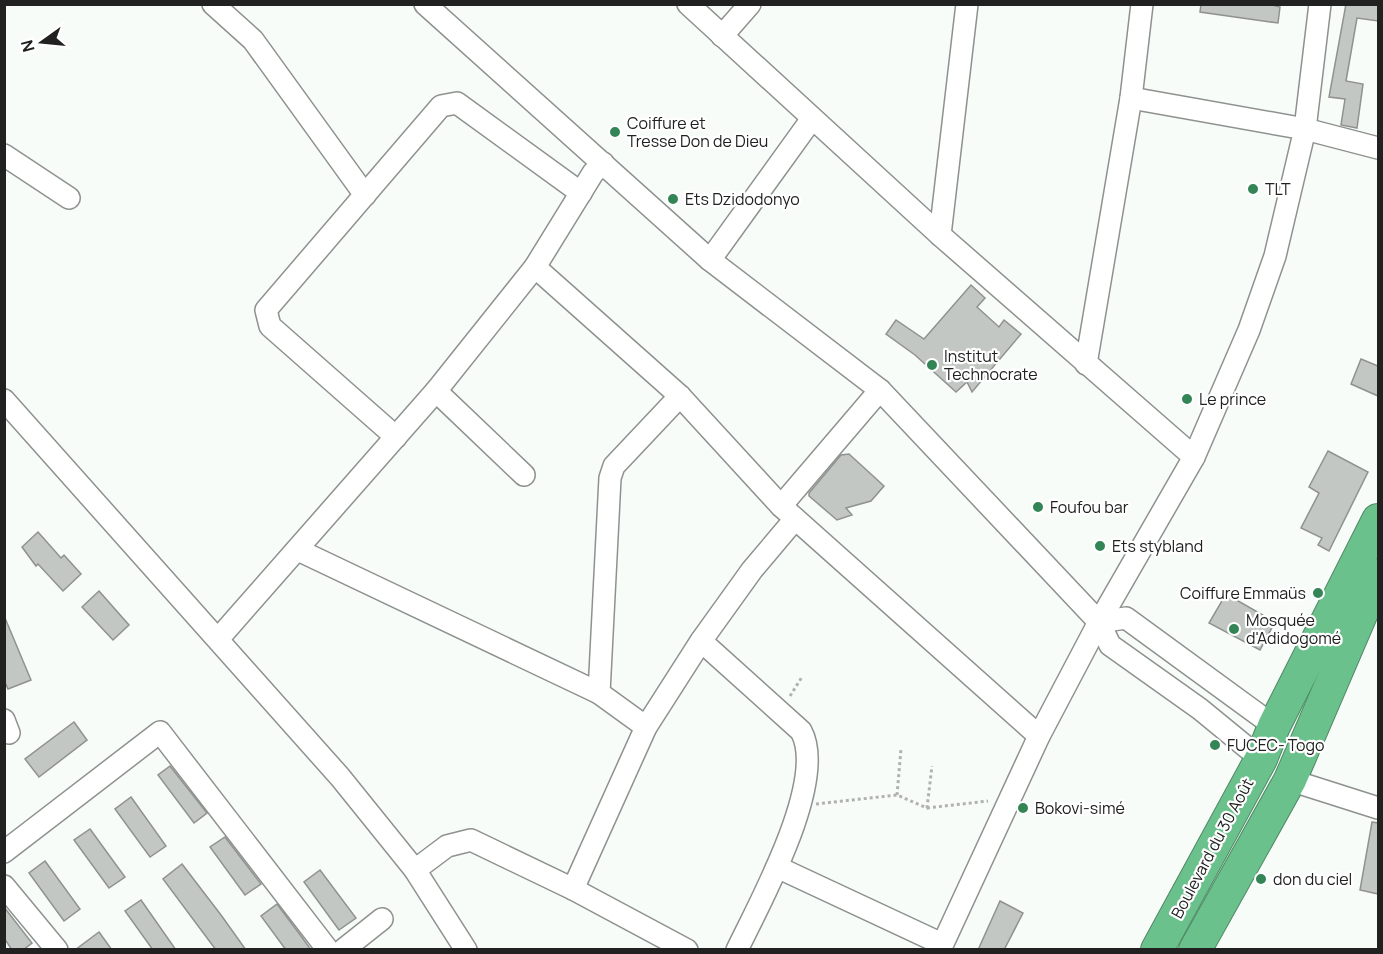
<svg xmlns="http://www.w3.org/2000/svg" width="1383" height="954" font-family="Manrope,sans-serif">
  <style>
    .building { fill: #c3c7c4; stroke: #8f9290; stroke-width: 1.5 }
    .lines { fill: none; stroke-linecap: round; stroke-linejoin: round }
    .minor-casing { stroke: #8e928f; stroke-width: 24 }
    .highway-casing { stroke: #508966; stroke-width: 34 }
    .path { stroke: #afb2b0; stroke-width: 3; stroke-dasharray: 3 3; stroke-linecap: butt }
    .minor { stroke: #fff; stroke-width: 21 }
    .highway { stroke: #6ac18b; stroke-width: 32 }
    .poi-dot { fill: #348556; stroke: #fff; stroke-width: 2 }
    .labels { text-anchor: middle; stroke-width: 4.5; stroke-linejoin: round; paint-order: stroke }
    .poi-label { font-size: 16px; fill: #202120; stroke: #fff; text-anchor: start }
    .street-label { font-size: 16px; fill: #202120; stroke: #fff }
  </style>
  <rect width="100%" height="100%" fill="#f8fcf9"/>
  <g class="building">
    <polygon points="1201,4 1268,4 1280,7 1278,23 1200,12"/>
    <polygon points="1346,4 1378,4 1378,21 1357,18 1346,81 1363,84 1357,128 1341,125 1345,99 1329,97"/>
    <polygon points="971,285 985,298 977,307 999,327 1004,320 1021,334 972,392 967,382 956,392 915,355 886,334 896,320 924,339"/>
    <polygon points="1361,359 1378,366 1378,396 1351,384"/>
    <polygon points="1328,451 1368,472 1329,551 1318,545 1322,538 1301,528 1319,493 1309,487"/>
    <polygon points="849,454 884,486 871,501 846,508 852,515 837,520 809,496 809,493 841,455"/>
    <polygon points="38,532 61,558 64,555 81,574 63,591 38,564 36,566 22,547"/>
    <polygon points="99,591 129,625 113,640 82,607"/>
    <polygon points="1226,594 1275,622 1260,650 1209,623"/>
    <polygon points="5,618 31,680 8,689 4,680"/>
    <polygon points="74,722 87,740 39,777 25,759"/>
    <polygon points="170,766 207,813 194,823 158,775"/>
    <polygon points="131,797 166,846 150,857 115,809"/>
    <polygon points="1372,822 1378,823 1378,894 1360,890"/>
    <polygon points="90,829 125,877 109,888 74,840"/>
    <polygon points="225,837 261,884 245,895 210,847"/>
    <polygon points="45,861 80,909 64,921 29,873"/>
    <polygon points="182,864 221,915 246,950 216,950 163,879"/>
    <polygon points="320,870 356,918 339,930 304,882"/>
    <polygon points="141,900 176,950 153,950 125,911"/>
    <polygon points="1000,901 1023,913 1004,950 978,950"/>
    <polygon points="277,904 301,936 311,950 286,950 261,916"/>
    <polygon points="4,907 32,943 23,950 12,950 4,938"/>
    <polygon points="99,932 112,950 75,950"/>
  </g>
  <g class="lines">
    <defs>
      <g id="minor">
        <polyline points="213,4 253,40 365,195"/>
        <polyline points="425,4 710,260 880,390 1099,622 1110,645 1200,709 1261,759"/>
        <polyline points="688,4 940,235 1194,457"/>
        <polyline points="722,36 750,4"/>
        <polyline points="1131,98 1305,129 1378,148"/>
        <polyline points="4,155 69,198"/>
        <polyline points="940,235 967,4"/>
        <polyline points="710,260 811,120"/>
        <polyline points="535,267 680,396 781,506 1039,736"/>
        <polyline points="1086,364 1131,98 1142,4"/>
        <polyline points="436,391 524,475"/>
        <polyline points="4,400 340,777 415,870 466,950"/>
        <polyline points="396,437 270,326 266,310 441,106 457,103 581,193"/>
        <polyline points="781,506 880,390"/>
        <polyline points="298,550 599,693"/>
        <polyline points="1099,622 1126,618 1274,726"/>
        <polyline points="219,638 436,391 535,267 593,173 603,163"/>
        <path d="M701,641l100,90c27,49 -41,171 -64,219"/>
        <polyline points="4,720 9,733"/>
        <polyline points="646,727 599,693 610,478 614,466 680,396"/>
        <polyline points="1290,780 1378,808"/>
        <polyline points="4,852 160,732 328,950"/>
        <polyline points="777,867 942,944"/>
        <polyline points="415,870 447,846 471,840 573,889 687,950"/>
        <polyline points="4,886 57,950"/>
        <polyline points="573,889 646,727 701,641 752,570 795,519"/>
        <polyline points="343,950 382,919"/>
        <polyline points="940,950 1039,736 1099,622 1194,457 1249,330 1275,256 1305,129 1320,4"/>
      </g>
      <g id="highway">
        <polyline points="1157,950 1261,759 1274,726 1378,520"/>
        <polyline points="1195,950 1290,780 1378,575"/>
      </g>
    </defs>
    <use href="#minor" class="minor-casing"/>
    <use href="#highway" class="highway-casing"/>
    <g class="path">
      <polyline points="790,696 802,677"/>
      <polyline points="897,795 901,749"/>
      <polyline points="816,804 897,795 927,808 932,766"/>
      <polyline points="927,808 988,801"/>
    </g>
    <use href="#minor" class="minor"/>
    <use href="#highway" class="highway"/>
  </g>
  <g class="poi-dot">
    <circle cx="615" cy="132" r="6"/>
    <circle cx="1253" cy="189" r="6"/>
    <circle cx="673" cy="199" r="6"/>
    <circle cx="932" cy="365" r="6"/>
    <circle cx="1187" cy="399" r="6"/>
    <circle cx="1038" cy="507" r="6"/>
    <circle cx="1100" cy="546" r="6"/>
    <circle cx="1318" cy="593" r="6"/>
    <circle cx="1234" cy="629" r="6"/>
    <circle cx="1215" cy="745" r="6"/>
    <circle cx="1023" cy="808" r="6"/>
    <circle cx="1261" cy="879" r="6"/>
  </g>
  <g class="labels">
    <g class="poi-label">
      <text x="627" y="129">Coiffure et<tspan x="627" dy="18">Tresse Don de Dieu</tspan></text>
      <text x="1265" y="195">TLT</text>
      <text x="685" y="205">Ets Dzidodonyo</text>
      <text x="944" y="362">Institut<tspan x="944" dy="18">Technocrate</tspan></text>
      <text x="1199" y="405">Le prince</text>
      <text x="1050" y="513">Foufou bar</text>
      <text x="1112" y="552">Ets stybland</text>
      <text x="1306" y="599" text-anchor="end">Coiffure Emmaüs</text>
      <text x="1246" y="626">Mosquée<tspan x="1246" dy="18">d'Adidogomé</tspan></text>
      <text x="1227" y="751">FUCEC- Togo</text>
      <text x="1035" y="814">Bokovi-simé</text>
      <text x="1273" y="885">don du ciel</text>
    </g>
    <g class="street-label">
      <text transform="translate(1212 848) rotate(-62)" y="6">Boulevard du 30 Août</text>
    </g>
  </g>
  <rect width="1383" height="954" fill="none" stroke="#202120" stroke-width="12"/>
  <g transform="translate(42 42) rotate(255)" stroke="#ffffff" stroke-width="4.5" paint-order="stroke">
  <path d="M0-4.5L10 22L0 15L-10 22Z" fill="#202120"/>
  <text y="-9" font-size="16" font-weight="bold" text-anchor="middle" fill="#202120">N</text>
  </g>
</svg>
